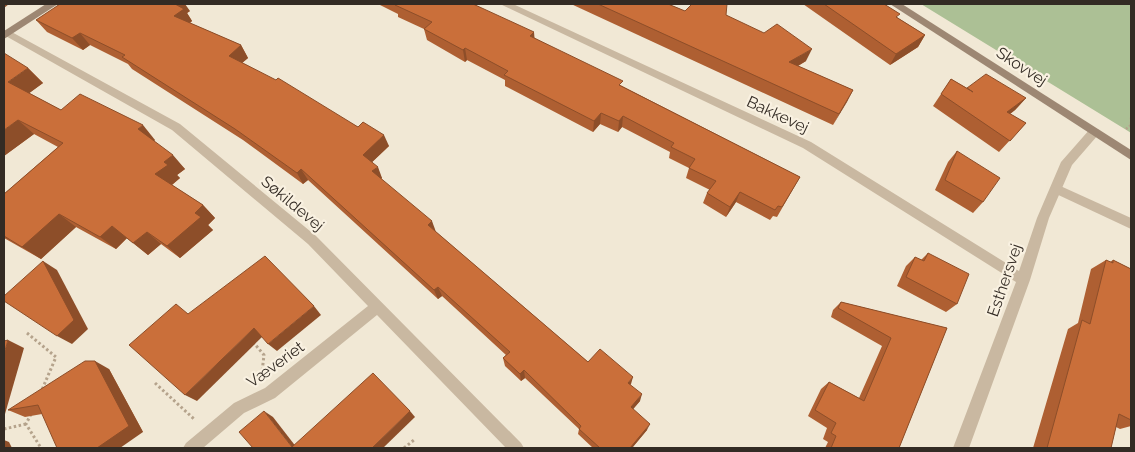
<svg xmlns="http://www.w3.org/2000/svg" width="1135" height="452" font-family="Raleway,sans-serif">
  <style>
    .green { fill: #acc095 }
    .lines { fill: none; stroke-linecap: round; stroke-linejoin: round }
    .path-far1 { stroke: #b5a38c; stroke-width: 2.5; stroke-dasharray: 2 2; stroke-linecap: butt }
    .path { stroke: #b5a38c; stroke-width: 3; stroke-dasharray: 2.5 2.5; stroke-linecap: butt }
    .lane { fill: #c9b8a1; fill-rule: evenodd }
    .street { fill: #c9b8a1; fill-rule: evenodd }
    .secondary { fill: #9d8773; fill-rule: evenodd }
    .wall { fill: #ae5f32 }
    .shaded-wall { fill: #8d4e29 }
    .building { fill: #ca6f3a; stroke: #8d4e29 }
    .labels { text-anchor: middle; stroke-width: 4.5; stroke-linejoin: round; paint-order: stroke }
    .street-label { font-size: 16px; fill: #332b24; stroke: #f9f1e1 }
  </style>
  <rect width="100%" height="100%" fill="#f1e8d5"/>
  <polygon class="green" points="921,4 1131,4 1131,133 1128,131"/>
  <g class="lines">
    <polyline class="path-far1" points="1126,129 1131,125 1131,117"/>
    <g class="path">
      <polyline points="27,333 56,357 41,392"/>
      <polyline points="253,342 264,355 262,372"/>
      <polyline points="155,383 194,419"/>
      <polyline points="31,414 26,424 41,448"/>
      <polyline points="4,429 26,424"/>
      <polyline points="404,448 414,440"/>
    </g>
    <polygon class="lane" points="1056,184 1131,218 1131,229 1052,192 1050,189 1052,186"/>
    <g class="street">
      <polygon points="500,4 513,4 811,142 1019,271 1037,218 1061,162 1090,129 1098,129 1100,132 1098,135 1072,165 1049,218 1030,280 969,448 953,448 1016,282 803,148"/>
      <polygon points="8,30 180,124 316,236 521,443 524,448 506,448 377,315 275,398 244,413 203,448 183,448 186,443 234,403 265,388 368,306 308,244 172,130 4,35 4,32"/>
    </g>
    <g class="secondary">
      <polygon points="46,4 58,4 4,39 4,31"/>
      <polygon points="890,4 902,4 1131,150 1131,160"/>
    </g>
  </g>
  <g class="wall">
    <polygon points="378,4 473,4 622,86 800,177 777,217 773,216 770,220 736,202 726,217 703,203 707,193 710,190 686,178 689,168 669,158 670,152 622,127 618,132 600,124 593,132 505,86 505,80 467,60 465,62 427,40 424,29 398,17 398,14"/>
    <polygon points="571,4 668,4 685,11 726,15 806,61 798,66 853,90 833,125"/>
    <polygon points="803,4 884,4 898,18 925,35 918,47 890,65"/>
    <polygon points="190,11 187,13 192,21 190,23 241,45 248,58 242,63 358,127 389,146 372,162 382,178 381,179 436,232 588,362 631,384 630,385 640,401 633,409 647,430 632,448 593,448 578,434 579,429 525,378 521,381 505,366 503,358 506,355 442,296 438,299 308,180 303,184 243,140 132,69 128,64 90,45 83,50 47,32 36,20"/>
    <polygon points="28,68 43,83 29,93 61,110 155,140 154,141 185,169 177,175 180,178 172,185 203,205 215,218 208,225 213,230 180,258 161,244 148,255 127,238 116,249 76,227 41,259 4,238 4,194 58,147 34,134 4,156"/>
    <polygon points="951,79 967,88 1026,98 1015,110 1010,114 1026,123 999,152 933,106"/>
    <polygon points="957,151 983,202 973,213 935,190 948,162"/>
    <polygon points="928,253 957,304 946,312 897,286 906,266 915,257 921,260"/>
    <polygon points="1106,260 1110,262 1113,260 1131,269 1131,426 1120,429 1116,427 1111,448 1033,448 1068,329 1078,323 1091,269"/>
    <polygon points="841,302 947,328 899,448 825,448 828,442 823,439 827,428 808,416 821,389 829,382 859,398 882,346 831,317 833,310"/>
    <polygon points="109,369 143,432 42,414 25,417 8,410"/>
  </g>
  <g class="shaded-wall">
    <polygon points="4,4 9,4 4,8"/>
    <polygon points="175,4 185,4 190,11 187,13 192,21 182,29 174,16"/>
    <polygon points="534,32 535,44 530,36"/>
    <polygon points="80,33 90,45 83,50 72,38"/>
    <polygon points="925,35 918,47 890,65 896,54"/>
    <polygon points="241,45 248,58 236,68 229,56"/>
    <polygon points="465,48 467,60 465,62 463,50"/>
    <polygon points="812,49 806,61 784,74 789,62"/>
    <polygon points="28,68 43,83 24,97 8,82"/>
    <polygon points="853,90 847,102 833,125 839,114"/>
    <polygon points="1026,98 1015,110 997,124 1007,112"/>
    <polygon points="601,113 600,124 593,132 594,121"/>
    <polygon points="623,116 622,127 618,132 619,121"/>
    <polygon points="18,120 34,134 4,156 4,130"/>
    <polygon points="143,125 155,140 151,144 138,129"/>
    <polygon points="384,135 389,146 368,166 363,155"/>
    <polygon points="173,155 185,169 177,175 180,178 168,188 155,174 164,162"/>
    <polygon points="378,167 382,178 377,182 372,171"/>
    <polygon points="301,169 308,180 303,184 297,173"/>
    <polygon points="740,192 736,202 726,217 730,207"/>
    <polygon points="203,205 215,218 208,225 213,230 180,258 167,246 195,213"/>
    <polygon points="59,214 76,227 41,259 22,247"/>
    <polygon points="432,221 436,232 428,225"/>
    <polygon points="112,226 127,238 116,249 100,237"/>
    <polygon points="147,232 161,244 148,255 133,243"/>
    <polygon points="43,261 57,270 88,329 72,344 57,336"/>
    <polygon points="438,287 442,296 438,299 434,290"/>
    <polygon points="314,306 321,315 277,351 268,344"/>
    <polygon points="254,328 263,336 197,401 185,395"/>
    <polygon points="8,340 24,348 5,414 4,413 4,354"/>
    <polygon points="95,361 109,369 143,432 120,448 97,448"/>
    <polygon points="524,370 525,378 521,381 520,374"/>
    <polygon points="633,377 631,384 626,390 628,383"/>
    <polygon points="642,394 640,401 629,414 631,407"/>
    <polygon points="264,411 273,417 297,448 292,447"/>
    <polygon points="410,411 415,417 383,448 372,448"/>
    <polygon points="650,424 647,430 632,448 630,448"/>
    <polygon points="4,440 9,442 12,448 4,448"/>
  </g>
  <g class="building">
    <polygon points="60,4 175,4 184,9 174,16 241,45 229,56 276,80 278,78 358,127 363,122 384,135 363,155 378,167 372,171 432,221 428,225 588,362 600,349 633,377 628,383 642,394 631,407 650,424 630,448 600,448 579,429 581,426 524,370 520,374 503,358 510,352 438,287 434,290 301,169 297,173 235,129 122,57 125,55 80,33 72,38 36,20"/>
    <polygon points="397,4 473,4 534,32 530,36 623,81 619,85 800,177 782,207 778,206 775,210 740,192 730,207 707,193 716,181 689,168 695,159 671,147 674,143 623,116 619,121 601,113 594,121 504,75 508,71 465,48 463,50 424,29 432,22 395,5"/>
    <polygon points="598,4 668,4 685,11 692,4 727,4 726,15 764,33 777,24 812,49 789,62 853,90 839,114"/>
    <polygon points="824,4 884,4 900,14 896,17 925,35 896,54"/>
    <polygon points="4,53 28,68 8,82 61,110 80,94 143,125 138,129 173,155 164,162 168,165 155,174 203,205 195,213 201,217 167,246 147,232 133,243 112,226 100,237 59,214 22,247 4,236 4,194 63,143 18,120 4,130"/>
    <polygon points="986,74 1026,98 1007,112 1026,123 1010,141 941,94 951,79 973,92 967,88"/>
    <polygon points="957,151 1000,178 983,202 945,180"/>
    <polygon points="928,253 969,274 957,304 906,277 915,257 924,261"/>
    <polygon points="265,256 314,306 268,344 254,328 185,395 129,345 176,304 188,314"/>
    <polygon points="1106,260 1113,263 1113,260 1131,269 1131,420 1119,414 1111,448 1047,448 1082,320 1090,324"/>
    <polygon points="43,261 74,320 57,336 4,301 4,296"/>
    <polygon points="841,302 947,328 899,448 831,448 836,436 831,433 836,423 815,410 829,382 864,401 891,338 838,308"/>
    <polygon points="8,340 4,354 4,341"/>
    <polygon points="85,361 95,361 129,426 97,448 57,448 38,405 8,410"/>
    <polygon points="373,373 410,411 372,448 253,448 239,432 264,411 292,447"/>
  </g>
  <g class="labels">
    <g class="street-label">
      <text transform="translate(1022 66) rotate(33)" y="6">Skovvej</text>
      <text transform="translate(778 114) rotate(25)" y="6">Bakkevej</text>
      <text transform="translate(293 203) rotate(40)" y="6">Søkildevej</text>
      <text transform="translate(1004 280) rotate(-71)" y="6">Esthersvej</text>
      <text transform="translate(275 364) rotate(-36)" y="6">Væveriet</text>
    </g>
  </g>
  <rect width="1135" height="452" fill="none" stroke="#332b24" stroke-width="10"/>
</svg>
